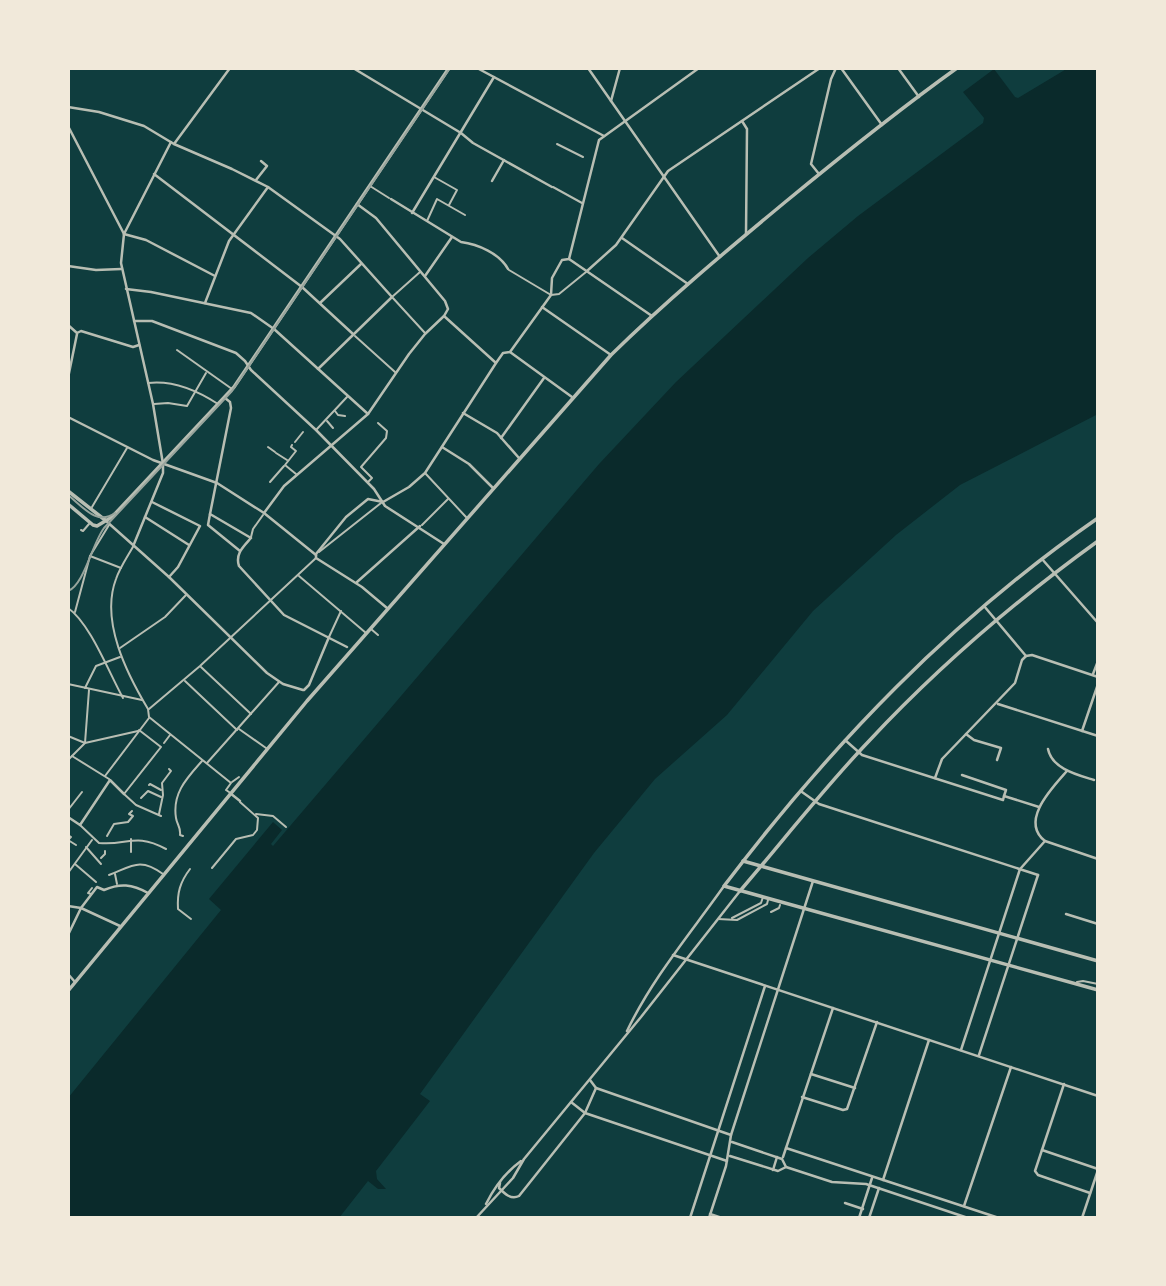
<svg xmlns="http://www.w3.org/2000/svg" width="1166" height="1286" font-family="'Varela Round',sans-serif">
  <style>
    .water { fill: #0a2a2b }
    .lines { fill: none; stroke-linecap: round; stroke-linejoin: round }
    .service { stroke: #b8beb3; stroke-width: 2 }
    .pedestrian { stroke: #b8beb3; stroke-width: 2 }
    .minor { stroke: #b8beb3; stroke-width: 2.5 }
    .tertiary { stroke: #b8beb3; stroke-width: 3.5 }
    .tram { stroke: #97a49c; stroke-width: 2 }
  </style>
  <rect width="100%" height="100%" fill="#0f3d3e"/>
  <polygon class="water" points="1068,68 1098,68 1098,414 960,485 896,535 813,611 727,715 655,779 594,853 420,1094 430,1101 376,1171 377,1179 386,1189 378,1189 368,1181 339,1218 68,1218 68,1098 221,910 209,899 273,822 282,830 271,844 273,846 599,464 676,382 808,258 858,216 983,123 984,118 963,92 994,69 1015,97 1018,98"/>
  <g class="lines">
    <g class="service">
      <polyline points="371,629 378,635"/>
      <polyline points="256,814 273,816 286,827"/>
      <polyline points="212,868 236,839 253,835 257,830 258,818 240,802"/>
      <polyline points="771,912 779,908 780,905"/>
      <polyline points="732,918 761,903 763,897"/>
      <polyline points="718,919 737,920 767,904 768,900"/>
      <polyline points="1077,982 1083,981 1098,984"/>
    </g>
    <g class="pedestrian">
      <polyline points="557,144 583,157"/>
      <polyline points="434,177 457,190 449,205"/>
      <polyline points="370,186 389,198"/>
      <polyline points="553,187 582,203"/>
      <polyline points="427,221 437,199 465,215"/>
      <polyline points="509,270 551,295 559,294 586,272"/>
      <polyline points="420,272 392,297 425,333"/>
      <polyline points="355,336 395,372"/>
      <polyline points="177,350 232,389"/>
      <path d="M148,383c25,-3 50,8 70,21"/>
      <polyline points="154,404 168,403 187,406 206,373"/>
      <polyline points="335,411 338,415 345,416"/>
      <polyline points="327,421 333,428"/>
      <polyline points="316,430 347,397"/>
      <polyline points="295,442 303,432"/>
      <polyline points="292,445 291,447 296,451 285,465 296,474"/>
      <polyline points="268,447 275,452"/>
      <polyline points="276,453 287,460"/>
      <polyline points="425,473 466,517"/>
      <polyline points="270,482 284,466"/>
      <polyline points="368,482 372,478 361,467 386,438 387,431 378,423"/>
      <polyline points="92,507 127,448"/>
      <polyline points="422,525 448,499"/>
      <polyline points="81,530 83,531 89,524"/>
      <polyline points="251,537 253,529 263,515"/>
      <path d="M134,545c-6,11 -14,22 -18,34 -16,42 11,95 32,130l1,8 82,66 -5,7 3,2"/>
      <polyline points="319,552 381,503"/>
      <polyline points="90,556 121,568"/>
      <polyline points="299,576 366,633"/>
      <path d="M68,608c22,15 41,65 55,90"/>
      <polyline points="75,612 90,556 109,525"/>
      <polyline points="329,637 341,611"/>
      <polyline points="120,648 165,617 186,595"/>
      <polyline points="201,667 251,714"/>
      <polyline points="185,681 237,730"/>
      <polyline points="68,684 142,700"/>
      <polyline points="85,688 96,666 120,657"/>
      <polyline points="149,709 200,666 316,558"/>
      <polyline points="239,729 266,748"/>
      <polyline points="139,730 161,747 124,794 136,805 161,816"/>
      <polyline points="68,736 85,743 138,731"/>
      <polyline points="164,743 170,735"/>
      <polyline points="72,756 109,779"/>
      <polyline points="68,760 85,743 89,690"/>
      <polyline points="207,763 279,682"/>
      <polyline points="105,776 149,718"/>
      <polyline points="232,782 239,777"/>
      <polyline points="149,785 150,784 161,790"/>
      <polyline points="141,798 148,791 161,797"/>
      <polyline points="68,810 82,792"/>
      <polyline points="159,814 163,795 162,783 171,771 169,769"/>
      <path d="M80,825l19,18c28,3 36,-11 67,6"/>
      <polyline points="68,835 71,837 68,840 76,845"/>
      <polyline points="107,836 114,824 128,822 133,816 129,814 132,811"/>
      <path d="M183,836l-3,-1c1,-8 -3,-10 -4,-17 -4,-25 11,-40 26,-57"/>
      <polyline points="131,839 131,852"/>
      <polyline points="86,847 101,864"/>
      <polyline points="101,858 105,854 105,851"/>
      <polyline points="75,864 96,882"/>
      <path d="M190,869c-10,13 -13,24 -12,40l13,10"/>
      <polyline points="68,873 92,840"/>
      <polyline points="115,874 117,884"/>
      <path d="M109,875c23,-9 31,-18 54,-1"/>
      <polyline points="91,894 88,893 92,888"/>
    </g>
    <g class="minor">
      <polyline points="353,68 461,133 473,143 552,187"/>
      <polyline points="477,68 604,136"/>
      <polyline points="588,68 720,257"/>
      <polyline points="841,68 882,125"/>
      <polyline points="898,68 919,97"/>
      <polyline points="611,101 620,68"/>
      <polyline points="68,107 99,112 144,126 174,144 232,169 268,187 340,239 392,297 318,369"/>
      <polyline points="742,121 747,129 746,234"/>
      <polyline points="68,126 124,234"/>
      <polyline points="174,144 230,68"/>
      <polyline points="154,174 302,287 353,334"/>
      <polyline points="819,174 811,164 831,79 836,68"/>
      <polyline points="256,180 267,166 261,161"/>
      <polyline points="492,181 504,160"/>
      <path d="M391,199l70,43c17,2 39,12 47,27"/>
      <polyline points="412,213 494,77"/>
      <polyline points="124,234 146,240 215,276"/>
      <polyline points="622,238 688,284"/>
      <polyline points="569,259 652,316"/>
      <polyline points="68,266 96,270 121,269"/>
      <polyline points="587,271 616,245 668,171 820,68"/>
      <polyline points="425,276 452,237"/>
      <polyline points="126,289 151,292 251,313 274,329 368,414"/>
      <polyline points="205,303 229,241 268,187"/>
      <polyline points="320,303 361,264"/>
      <polyline points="542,307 611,355"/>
      <polyline points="444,316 496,363"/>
      <polyline points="134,321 152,321 236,353 245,361 251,370 316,430 374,489 385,506 444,544"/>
      <polyline points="68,325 77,333 81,331 133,347 139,345"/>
      <polyline points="510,352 572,397"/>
      <polyline points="68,378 77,334"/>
      <polyline points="463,413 497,433 519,458"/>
      <polyline points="68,417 153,460 217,483 264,513 316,555"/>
      <polyline points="501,438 544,378"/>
      <polyline points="442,447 469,464 493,488"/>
      <polyline points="152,502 200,526 178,567 169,577"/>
      <polyline points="383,502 409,487 425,473 496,363 503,353 510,352 551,295 552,278 562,260 569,259 599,140 699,68"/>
      <polyline points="264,513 284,486 368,414 409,354 425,334 444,316 448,309 445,301 376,218 357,204"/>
      <polyline points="210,514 231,408 230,402 225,398"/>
      <polyline points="145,517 189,545"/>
      <polyline points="105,520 169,577 267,673 283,684 303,690"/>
      <polyline points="134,544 163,473 163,464 153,404 121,263 124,234 171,142"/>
      <path d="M240,551l-32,-26 2,-11 41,24c-8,9 -16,16 -12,28l45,49 63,32"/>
      <polyline points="316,554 346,517 368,499 383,502"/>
      <polyline points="316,555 316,558 362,587 387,608"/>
      <polyline points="1042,559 1098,623"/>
      <polyline points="357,582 420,526"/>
      <polyline points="984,606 1026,656 1032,655 1098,677"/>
      <polyline points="1093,674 1098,661"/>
      <polyline points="304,690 309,685 329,637"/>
      <polyline points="998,704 1098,736"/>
      <polyline points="1082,731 1098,684"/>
      <polyline points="966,734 974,740 1001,748 997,760"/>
      <polyline points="845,740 862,755 1003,800 1004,796 1039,807"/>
      <path d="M1048,749c4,20 30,26 46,31"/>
      <polyline points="962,775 1006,790 1004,796"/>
      <polyline points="935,778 942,759 1015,683 1022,660 1026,656"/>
      <polyline points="802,792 819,804 1038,875"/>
      <polyline points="230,793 240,801"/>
      <polyline points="68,817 80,825 110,780 124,794"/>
      <polyline points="1045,841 1098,859"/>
      <path d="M1021,868l24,-27c-26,-20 8,-54 22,-70"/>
      <polyline points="68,906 81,908 120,926"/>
      <polyline points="1066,914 1098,924"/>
      <path d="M68,935l13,-27 16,-21 7,3c16,-7 28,-6 44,3"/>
      <polyline points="673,955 1098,1096"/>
      <polyline points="68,974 75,982"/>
      <path d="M627,1031c26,-54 63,-97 97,-145"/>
      <polyline points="961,1050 1020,869"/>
      <polyline points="979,1055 1038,875"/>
      <polyline points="811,1074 855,1088"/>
      <polyline points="590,1080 596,1088 731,1135"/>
      <polyline points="802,1097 843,1110 847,1109 877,1022"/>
      <polyline points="571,1102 585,1113 727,1161"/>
      <polyline points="732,1142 782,1159 786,1167 832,1182 866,1184 968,1218"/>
      <polyline points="786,1148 999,1218"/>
      <polyline points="1042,1150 1064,1084"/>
      <polyline points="730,1156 778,1171 786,1167"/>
      <polyline points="783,1157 833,1008"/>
      <polyline points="773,1170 777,1157"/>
      <polyline points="883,1180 929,1040"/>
      <path d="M500,1183l-1,5c6,6 12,12 20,8l66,-83 11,-25"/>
      <polyline points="1090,1193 1038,1175 1035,1171 1042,1150 1098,1169"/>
      <polyline points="845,1203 863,1209"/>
      <path d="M486,1204c8,-16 20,-32 35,-43"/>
      <polyline points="964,1206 1011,1067"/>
      <polyline points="710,1214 722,1218"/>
      <polyline points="476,1218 513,1178 524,1159 641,1017 740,891"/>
      <polyline points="690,1218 765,986"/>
      <polyline points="709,1218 726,1166 731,1135 813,881"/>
      <polyline points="859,1218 872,1178"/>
      <polyline points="869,1218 879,1188"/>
      <polyline points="1082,1218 1098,1170"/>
    </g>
    <g class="tertiary">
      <polyline points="68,491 105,520"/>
      <polyline points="68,504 93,525 97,526 112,517 234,387 449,68"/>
      <path d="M1098,518c-147,102 -266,226 -374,368l374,104"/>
      <polyline points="743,861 1098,961"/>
      <path d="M740,891c43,-50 83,-102 129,-150 69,-74 146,-140 229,-200"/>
      <path d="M68,991l239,-290 304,-346c55,-54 114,-103 173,-152 56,-46 113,-92 173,-135"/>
    </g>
    <g class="tram">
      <path d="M68,495c15,12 29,31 47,18"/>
      <path d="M68,591c16,-6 24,-47 36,-63l128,-137 218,-323"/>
    </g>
  </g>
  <rect width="1166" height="1286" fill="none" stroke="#f1e9da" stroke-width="140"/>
</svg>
